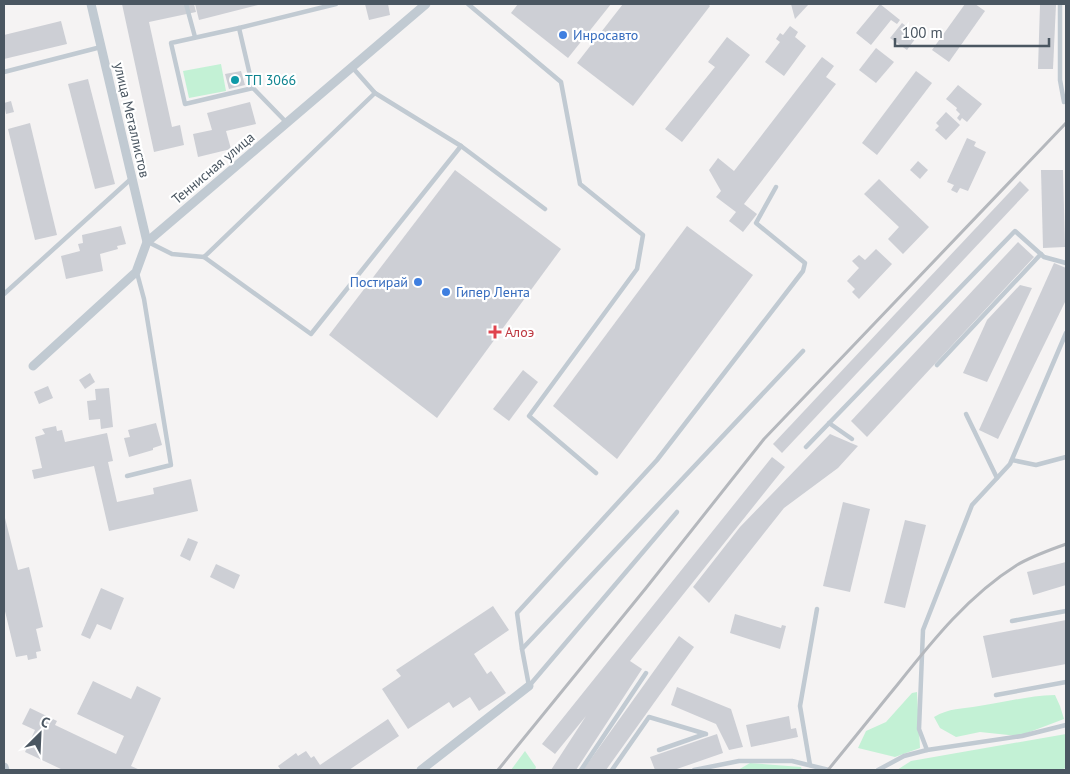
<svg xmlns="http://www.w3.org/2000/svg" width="1070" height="774" font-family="'PT Sans',sans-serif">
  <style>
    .green { fill: #c3f1d5 }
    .building { fill: #cdcfd5 }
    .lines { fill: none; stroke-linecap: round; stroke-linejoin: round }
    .lane { stroke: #c1cad2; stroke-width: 4.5 }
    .street { stroke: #c1cad2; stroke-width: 9 }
    .rail { stroke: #b5b8bd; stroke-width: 3 }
    .shop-dot { fill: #3f7fe0; stroke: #fff; stroke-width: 2 }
    .culture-dot { fill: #0f9aa8; stroke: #fff; stroke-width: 2 }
    .health-dot { fill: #e0444e; stroke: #fff; stroke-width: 2 }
    .labels { text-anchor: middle; stroke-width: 4.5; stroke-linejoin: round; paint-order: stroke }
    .shop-label { font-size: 14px; fill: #366cbe; stroke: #fff; text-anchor: start }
    .culture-label { font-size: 14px; fill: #0d838f; stroke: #fff; text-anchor: start }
    .street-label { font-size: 14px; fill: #4a5661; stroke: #fff }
    .health-label { font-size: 14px; fill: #be3a42; stroke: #fff; text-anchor: start }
  </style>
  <rect width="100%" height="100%" fill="#f5f3f3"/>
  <g class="green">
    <polygon points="221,64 226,91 189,98 183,71"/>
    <polygon points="917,692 920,748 895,757 858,748 866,731 886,722 912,693"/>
    <path d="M1055,695l5,11 4,13 -45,17 -39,-4 -24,5 -16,-9 -6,-11c15,-9 28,-8 45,-11 27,-4 47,-10 76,-11z"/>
    <polygon points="1066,734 1066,768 1060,770 897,770 911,761"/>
    <polygon points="525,751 536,767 535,770 511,770"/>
    <polygon points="750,763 801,767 802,770 738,770"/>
  </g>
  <g class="building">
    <polygon points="122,4 194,4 196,12 149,22 172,127 180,125 184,145 154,152"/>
    <polygon points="195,4 262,4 199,20"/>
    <polygon points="365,4 388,4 390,15 369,20"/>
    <polygon points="518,4 611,4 568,58 511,13"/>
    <polygon points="623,4 708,4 710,6 633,106 577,63"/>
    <polygon points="791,4 809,4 795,19"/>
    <polygon points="880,4 900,20 897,24 891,20 871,45 856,33"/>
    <polygon points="965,4 975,4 985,11 949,62 932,50"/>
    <polygon points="1040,4 1056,4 1053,69 1038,69"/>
    <polygon points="61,21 67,44 4,59 4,35"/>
    <polygon points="902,23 918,35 907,50 890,38"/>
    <polygon points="790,26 798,32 795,37 806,46 784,76 765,62 780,42 776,39 780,33 783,35"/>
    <polygon points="727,37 750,55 682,142 665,129 715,67 708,62"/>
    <polygon points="876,48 894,62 876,83 859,70"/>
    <polygon points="822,57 834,66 826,77 836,84 744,204 757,214 743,232 729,221 736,212 716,197 721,191 709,170 718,158 734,171"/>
    <polygon points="241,71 245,85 229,89 225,74"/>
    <polygon points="916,71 932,83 877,155 862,143"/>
    <polygon points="88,79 115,184 95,189 68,84"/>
    <polygon points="958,85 982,104 967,122 962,118 960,121 957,118 960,114 956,110 957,108 946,99"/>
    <polygon points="11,101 14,112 6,114 4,103"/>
    <polygon points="250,102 256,124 226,131 231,149 198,157 193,134 212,130 207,113"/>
    <polygon points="946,112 960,125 946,140 935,130 939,126 936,123"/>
    <polygon points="30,123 57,235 35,240 8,129"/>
    <polygon points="967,138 976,142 974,146 986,152 968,191 960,188 957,193 951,190 954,185 947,182"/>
    <polygon points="918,161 928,170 920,179 910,170"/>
    <polygon points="455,170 561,249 437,418 329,335"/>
    <polygon points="1041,170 1063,170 1065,247 1043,248"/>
    <polygon points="879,179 929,227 903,254 888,239 899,227 864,194"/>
    <polygon points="1020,181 1029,190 782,453 773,444"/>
    <polygon points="121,226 126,244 117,246 118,249 100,254 103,271 66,279 61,256 80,251 78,244 83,243 82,235"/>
    <polygon points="687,226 753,275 617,459 553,406"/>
    <polygon points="1018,242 1034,257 867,437 851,421"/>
    <polygon points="876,249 892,264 859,299 852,292 855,289 847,281 859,268 852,261 859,255 865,260"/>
    <polygon points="1054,263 1066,268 1066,300 998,439 979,430"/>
    <polygon points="1020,285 1032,288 987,382 963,373 987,320"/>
    <polygon points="523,370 538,382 509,421 493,409"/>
    <polygon points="90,373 95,382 85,389 79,380"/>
    <polygon points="48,386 53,398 39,404 34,392"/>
    <polygon points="109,388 113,427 101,429 100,419 89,420 87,401 96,400 95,389"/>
    <polygon points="156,423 162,445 153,448 153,450 129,457 124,438 130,437 128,430"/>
    <polygon points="56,426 57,431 62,430 65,442 107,433 113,461 108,462 117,502 154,494 153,488 191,479 198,511 109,531 94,466 34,479 32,470 42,468 35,437 45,434 42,429"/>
    <polygon points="830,434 858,446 838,468 784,508 709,603 693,587 740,527"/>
    <polygon points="772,457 785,467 630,661 642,669 576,770 551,770 586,716 555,754 542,744"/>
    <polygon points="843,502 870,509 850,592 823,586"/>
    <polygon points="4,514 18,570 29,567 43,627 36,629 41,651 36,652 37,658 28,660 27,655 16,657 4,607"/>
    <polygon points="905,520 926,525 905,608 884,603"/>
    <polygon points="188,538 198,542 190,561 180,556"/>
    <polygon points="1066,562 1066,585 1033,595 1027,572"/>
    <polygon points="216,564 240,575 234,589 210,577"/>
    <polygon points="101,588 124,598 111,630 97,624 90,639 81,635"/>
    <polygon points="493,606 509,630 474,654 487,674 491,671 506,693 479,711 470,697 453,708 449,702 408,729 382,689 401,676 396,670"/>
    <polygon points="735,614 781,628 782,625 786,626 780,649 730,633"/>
    <polygon points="1066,620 1066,664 992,678 983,636"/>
    <polygon points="679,636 694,647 606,770 583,770"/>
    <polygon points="93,681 131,699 137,686 161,698 131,766 140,770 63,770 25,752 35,730 22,724 30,708 57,721 55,725 116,754 124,736 77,714"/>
    <polygon points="677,687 731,709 743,747 729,750 716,724 671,705"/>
    <polygon points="789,716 791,729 796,728 798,737 751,747 746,725"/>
    <polygon points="388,719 399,736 349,770 281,770 278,766 296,753 298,756 306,751 311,758 314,756 320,765"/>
    <polygon points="717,734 723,753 674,770 655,770 650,757"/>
  </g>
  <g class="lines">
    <g class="lane">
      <polyline points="186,4 195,37"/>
      <polyline points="468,4 561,82 580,184 643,235 637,269 529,416 596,473"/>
      <polyline points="1060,4 1060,80 1064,102"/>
      <polygon points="239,28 253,88 185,104 171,43"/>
      <polyline points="239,28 336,4"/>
      <polyline points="352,67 375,93 461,146 545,209"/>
      <polyline points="4,72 101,47"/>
      <polyline points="253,88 287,123"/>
      <polyline points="148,242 172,254 204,257 375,93"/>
      <polyline points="204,257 311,334 461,146"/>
      <polyline points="4,294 132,178"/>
      <polyline points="937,365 1041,254"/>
      <polyline points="966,414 997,478"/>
      <polyline points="829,423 852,439"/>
      <polyline points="806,447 1015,231 1044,257 1066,263"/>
      <polyline points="1012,460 1036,465 1066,457"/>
      <polyline points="127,476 171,465 144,299 137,273"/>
      <polyline points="1012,621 1066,611"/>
      <polyline points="522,649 517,613 657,460 803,271 805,263 756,223 776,187"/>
      <polyline points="529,686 522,649 803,351"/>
      <polyline points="529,686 677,512"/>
      <polyline points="996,695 1066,682"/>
      <polyline points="659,750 705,734"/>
      <polyline points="927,750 919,729 923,630 972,505 1010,464 1066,333"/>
      <polyline points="810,765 800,706 817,609"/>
      <polyline points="581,770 646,673"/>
      <polyline points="612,770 649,717 706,734"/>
      <polyline points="694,770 739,761 792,761 829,770"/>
      <polyline points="878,770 904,756 927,750 1022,736 1066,725"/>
    </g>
    <g class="street">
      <polyline points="91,4 147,242"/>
      <polyline points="33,366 136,272 147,242 426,4"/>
      <polyline points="4,767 5,770"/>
      <polyline points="421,770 529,686"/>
    </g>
    <g class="rail">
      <polyline points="498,770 646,588 764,439 1066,123"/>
      <path d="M828,770c24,-29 47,-58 70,-86 35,-44 71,-89 119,-119 15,-9 33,-15 49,-21"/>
    </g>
  </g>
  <g class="shop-dot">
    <circle cx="563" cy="35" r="5"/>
    <circle cx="418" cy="282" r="5"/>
    <circle cx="446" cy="292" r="5"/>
  </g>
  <circle class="culture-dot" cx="235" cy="80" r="5"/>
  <path class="health-dot" d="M492.5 324.5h5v5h5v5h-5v5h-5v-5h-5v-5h5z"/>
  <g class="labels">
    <g class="shop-label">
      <text x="573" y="40">Инросавто</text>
      <text x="408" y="287" text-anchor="end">Постирай</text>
      <text x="456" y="297">Гипер Лента</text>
    </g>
    <g class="culture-label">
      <text x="245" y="85">ТП 3066</text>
    </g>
    <g class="street-label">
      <text transform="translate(132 120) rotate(77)" y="5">улица Металлистов</text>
      <text transform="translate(213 168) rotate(-40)" y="5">Теннисная улица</text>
    </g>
    <g class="health-label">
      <text x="505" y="337">Алоэ</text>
    </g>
  </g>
  <rect width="1070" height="774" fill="none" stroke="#4a5661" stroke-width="10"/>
  <g transform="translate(40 734) rotate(24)" stroke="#ffffff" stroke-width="4" paint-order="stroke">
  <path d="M0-4L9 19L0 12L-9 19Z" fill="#4a5661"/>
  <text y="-8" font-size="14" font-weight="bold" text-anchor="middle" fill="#4a5661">С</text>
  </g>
  <path d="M895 38v8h154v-8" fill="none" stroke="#4a5661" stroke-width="2.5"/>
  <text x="902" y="38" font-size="15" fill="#4a5661" stroke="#ffffff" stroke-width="4" paint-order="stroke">100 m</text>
</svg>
